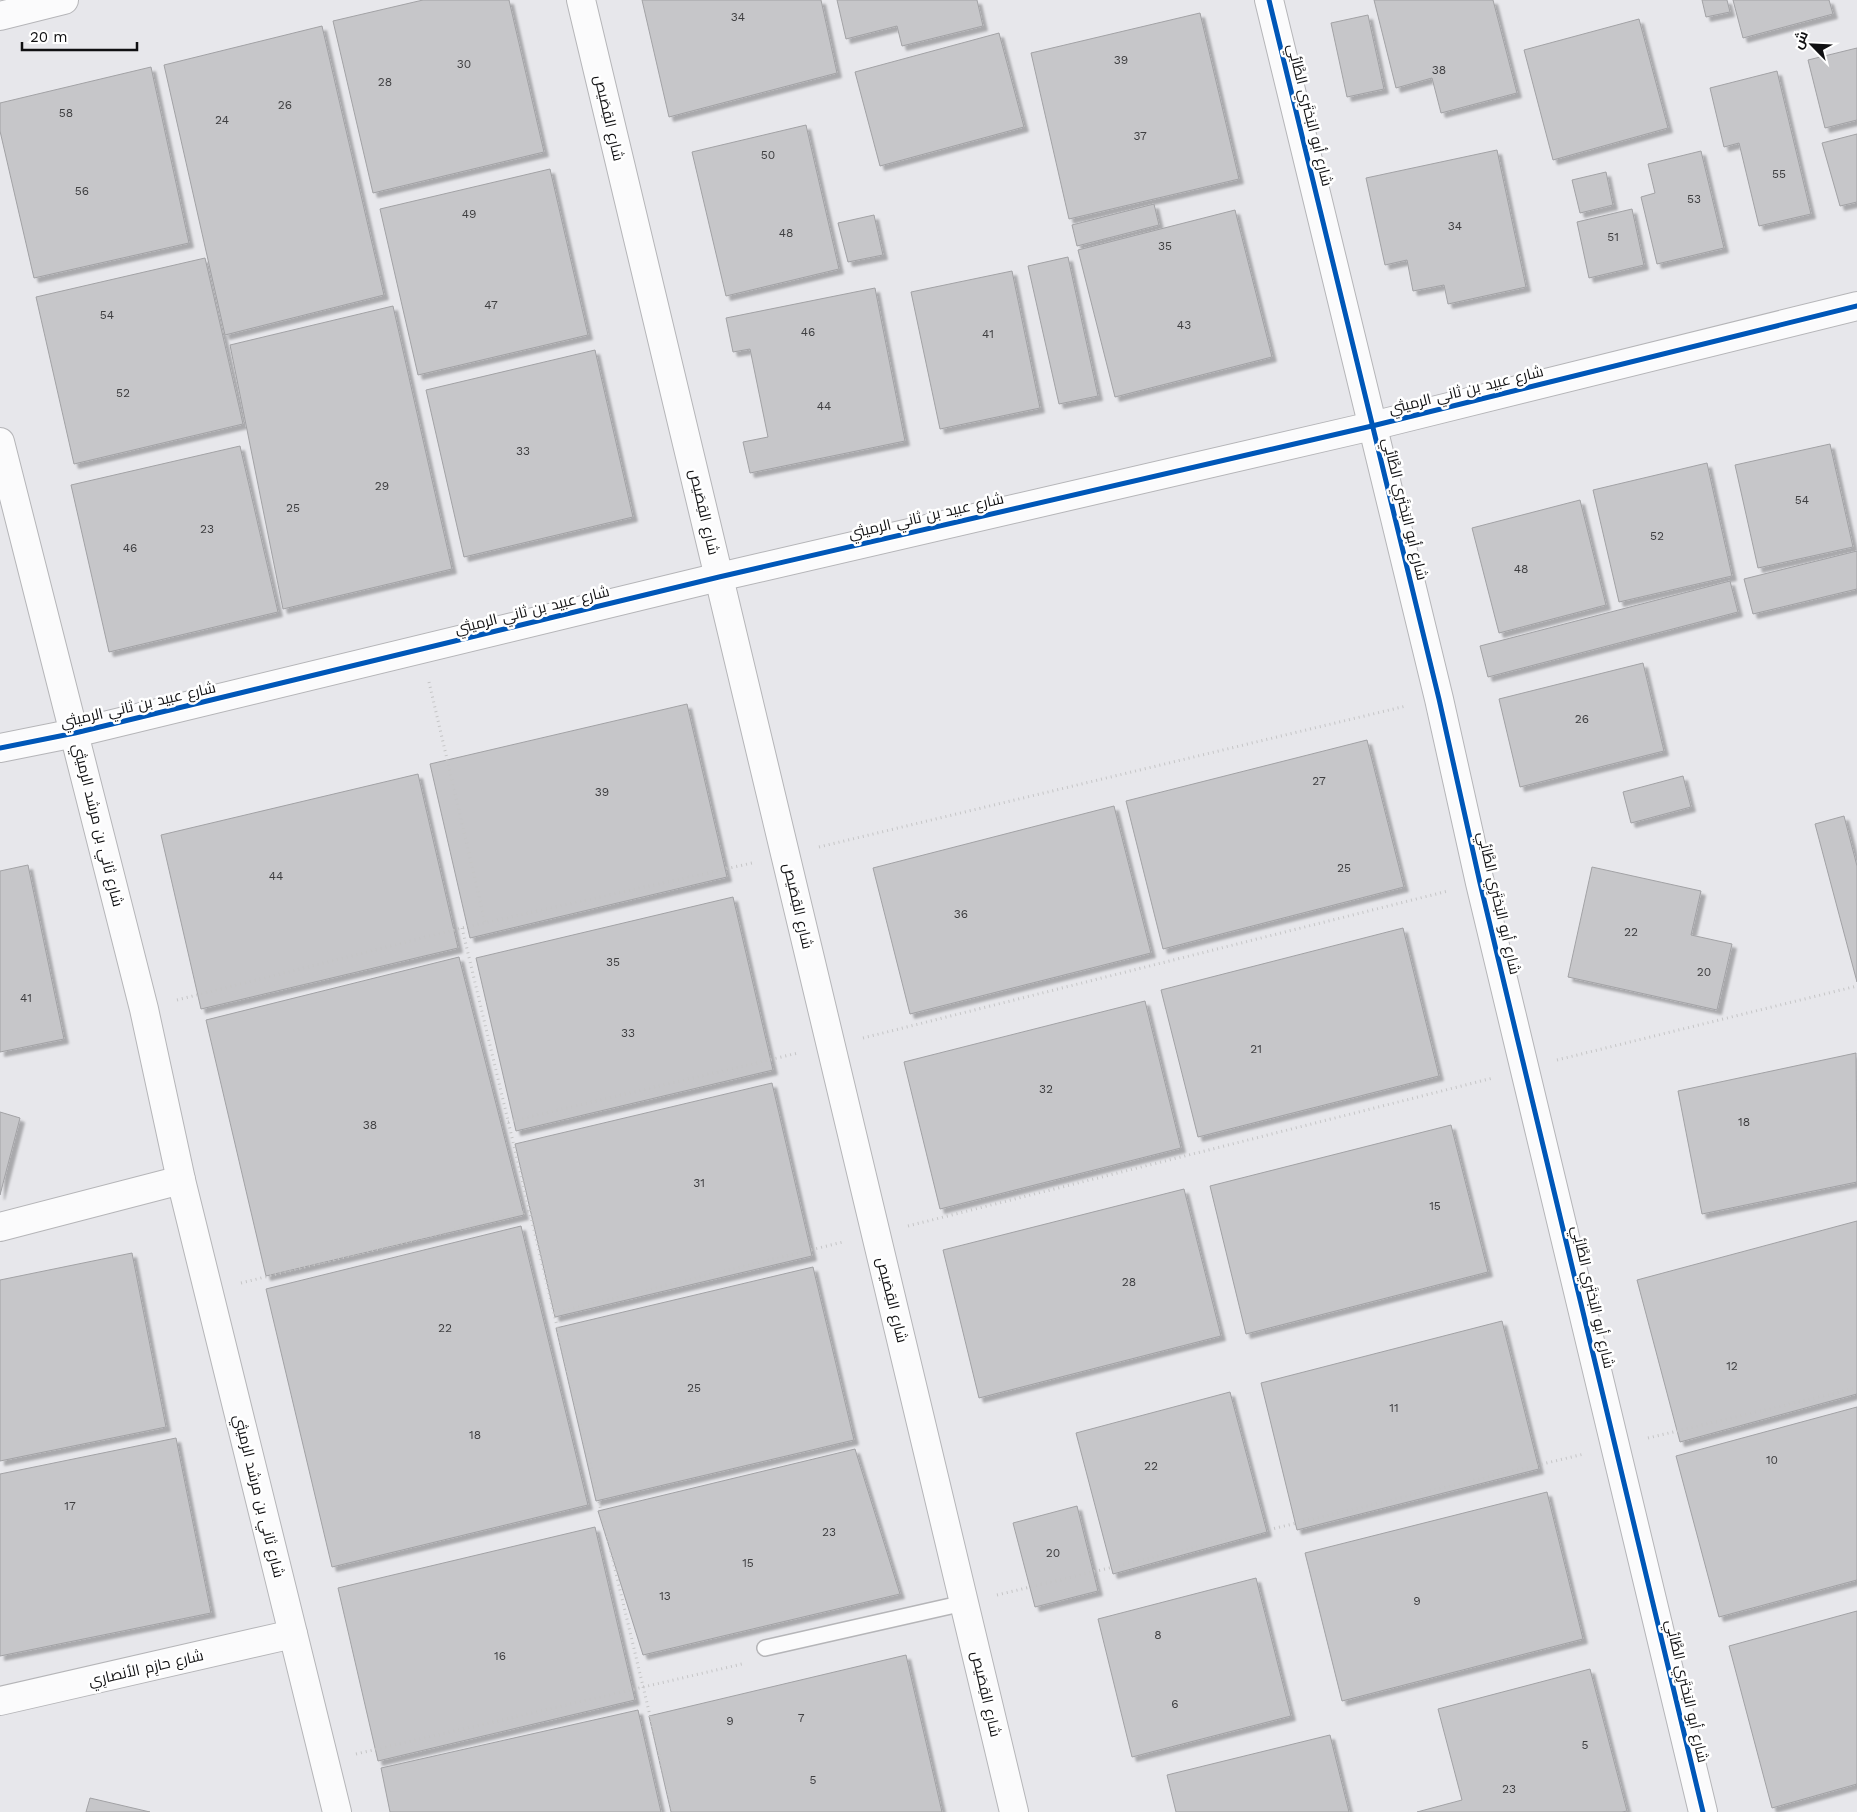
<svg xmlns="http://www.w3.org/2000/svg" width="1857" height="1812" font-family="'Work Sans',Cairo,sans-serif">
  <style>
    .building { fill: #c6c6c9; stroke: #a2a2a5; filter: url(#shadow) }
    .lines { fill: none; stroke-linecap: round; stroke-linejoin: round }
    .service-casing { stroke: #b5b5b8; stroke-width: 18 }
    .minor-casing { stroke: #b5b5b8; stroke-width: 30 }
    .path { stroke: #c5c5c6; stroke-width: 3; stroke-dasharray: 1 4; stroke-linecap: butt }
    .service { stroke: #fbfbfc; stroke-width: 15 }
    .minor { stroke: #fbfbfc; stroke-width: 28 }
    .cycleway-casing { stroke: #fff; stroke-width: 8 }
    .cycleway { stroke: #0057b8; stroke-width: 5 }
    .labels { text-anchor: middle; stroke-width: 5; stroke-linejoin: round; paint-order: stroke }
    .number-label { font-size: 12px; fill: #3e3e40 }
    .street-label { font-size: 15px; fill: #101012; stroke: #fff }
  </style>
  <defs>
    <filter id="shadow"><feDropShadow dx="4.5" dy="4.5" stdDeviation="1" flood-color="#0004"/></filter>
  </defs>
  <rect width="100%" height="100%" fill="#e7e7eb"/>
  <g class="building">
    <polygon points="423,0 509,0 544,152 373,193 333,21"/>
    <polygon points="642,0 821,0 837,73 669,117"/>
    <polygon points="837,0 977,0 983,26 902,46 897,26 846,39"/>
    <polygon points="1374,0 1493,0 1517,93 1441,113 1432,78 1396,88"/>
    <polygon points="1702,0 1727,0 1730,12 1706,17"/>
    <polygon points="1733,0 1829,0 1833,14 1743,38"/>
    <polygon points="1200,13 1239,179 1069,219 1031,53"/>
    <polygon points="1368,15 1384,89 1347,97 1331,23"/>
    <polygon points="1639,19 1668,128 1553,160 1524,50"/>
    <polygon points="322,26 384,295 225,335 164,65"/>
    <polygon points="999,33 1024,127 880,166 855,72"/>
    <polygon points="1857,48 1857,120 1825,128 1808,60"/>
    <polygon points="151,67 189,243 34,278 0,131 0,103"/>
    <polygon points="1777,71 1811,214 1759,226 1739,143 1724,147 1710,88"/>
    <polygon points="806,125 839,269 726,296 692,152"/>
    <polygon points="1857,134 1857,202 1840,206 1822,143"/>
    <polygon points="1497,150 1526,287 1448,304 1444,285 1413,291 1407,260 1385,265 1366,178"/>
    <polygon points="1701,151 1724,248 1657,264 1641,197 1655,193 1648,164"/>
    <polygon points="550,169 588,335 418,375 380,209"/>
    <polygon points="1606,172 1613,205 1580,213 1572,180"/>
    <polygon points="1154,204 1159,225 1077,246 1072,225"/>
    <polygon points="1632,209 1644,265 1589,278 1577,222"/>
    <polygon points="1235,210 1272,357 1115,397 1078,250"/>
    <polygon points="874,215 883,255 848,262 838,223"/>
    <polygon points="1068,257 1098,396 1059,404 1028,266"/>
    <polygon points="205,258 243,424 74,464 36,297"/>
    <polygon points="1012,271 1040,408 940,429 911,292"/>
    <polygon points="875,288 905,441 750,473 743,442 768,437 750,349 733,352 726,318"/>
    <polygon points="393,306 452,569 283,609 230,345"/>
    <polygon points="595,350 633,517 464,557 426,390"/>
    <polygon points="1830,444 1853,547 1758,568 1735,465"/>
    <polygon points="240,446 278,612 109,652 71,485"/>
    <polygon points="1707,463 1732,576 1619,602 1593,490"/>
    <polygon points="1580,500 1606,605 1499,633 1472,528"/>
    <polygon points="1857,551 1857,589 1753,614 1744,579"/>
    <polygon points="1730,581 1738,612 1488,677 1480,646"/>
    <polygon points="1643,663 1664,751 1520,787 1499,699"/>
    <polygon points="687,704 727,877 470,938 430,764"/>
    <polygon points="1367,740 1404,887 1163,949 1126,801"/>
    <polygon points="418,774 458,948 201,1009 161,835"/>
    <polygon points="1683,776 1691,807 1631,823 1623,792"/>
    <polygon points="1114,806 1151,953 910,1014 873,868"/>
    <polygon points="1844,816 1857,866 1857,982 1815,824"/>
    <polygon points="28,865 64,1039 0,1052 0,871"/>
    <polygon points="1592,867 1701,891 1691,935 1732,944 1717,1010 1568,977"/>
    <polygon points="733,897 773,1070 516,1131 476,958"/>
    <polygon points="1403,928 1439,1076 1198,1137 1161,990"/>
    <polygon points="459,957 524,1215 266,1276 206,1020"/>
    <polygon points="1145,1001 1181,1148 940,1209 904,1062"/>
    <polygon points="1856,1053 1857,1182 1702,1214 1678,1091"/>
    <polygon points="772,1083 812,1256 555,1317 515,1144"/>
    <polygon points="0,1112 20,1118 0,1195"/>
    <polygon points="1451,1125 1488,1272 1246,1334 1210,1186"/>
    <polygon points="1184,1189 1221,1336 979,1398 943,1250"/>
    <polygon points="1857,1221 1857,1394 1680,1442 1637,1280"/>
    <polygon points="521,1226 588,1505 332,1567 266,1289"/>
    <polygon points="132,1253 166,1427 0,1461 0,1280"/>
    <polygon points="813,1267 854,1440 596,1501 556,1328"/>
    <polygon points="1502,1321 1539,1469 1297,1530 1261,1383"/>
    <polygon points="1230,1392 1267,1532 1113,1574 1076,1433"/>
    <polygon points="1857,1407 1857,1580 1719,1617 1676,1456"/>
    <polygon points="176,1438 211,1613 0,1656 0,1474"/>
    <polygon points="855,1449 900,1594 643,1655 598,1511"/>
    <polygon points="1547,1492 1583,1639 1342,1701 1305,1553"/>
    <polygon points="1077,1506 1098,1591 1035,1607 1013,1523"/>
    <polygon points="595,1527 635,1700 378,1761 338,1588"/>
    <polygon points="1256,1578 1291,1716 1132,1757 1098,1619"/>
    <polygon points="1857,1611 1857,1784 1772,1808 1729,1646"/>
    <polygon points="906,1655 942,1812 671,1812 649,1716"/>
    <polygon points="1590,1669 1627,1811 1622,1812 1417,1812 1462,1800 1438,1709"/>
    <polygon points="638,1710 661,1812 390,1812 381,1768"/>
    <polygon points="1330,1735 1349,1812 1176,1812 1167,1775"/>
    <polygon points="90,1798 150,1812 86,1812"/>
  </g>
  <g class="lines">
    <defs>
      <polyline id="service" points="765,1648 964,1603"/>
      <g id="minor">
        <polyline points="581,0 1014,1812"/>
        <polyline points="1269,0 1439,699 1480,883 1703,1812"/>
        <polyline points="0,16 64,0"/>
        <polyline points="0,442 144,1009 181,1180 337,1812"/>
        <polyline points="0,748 75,733 719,577 1372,426 1857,306"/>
        <polyline points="0,1227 181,1180"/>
        <polyline points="0,1701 293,1634"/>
      </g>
    </defs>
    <use href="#service" class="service-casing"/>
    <use href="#minor" class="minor-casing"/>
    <g class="path">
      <polyline points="429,682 485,922"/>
      <polyline points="819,847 1406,706"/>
      <polyline points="462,928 673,1812"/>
      <polyline points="177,1000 462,928 752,863"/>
      <polyline points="863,1038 1448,891"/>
      <polyline points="1557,1060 1857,986"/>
      <polyline points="508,1122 798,1053"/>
      <polyline points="908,1226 1493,1078"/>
      <polyline points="241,1283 529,1211"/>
      <polyline points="554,1313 843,1242"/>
      <polyline points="1648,1438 1857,1388"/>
      <polyline points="997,1595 1584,1454"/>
      <polyline points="356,1754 742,1664"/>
    </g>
    <use href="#service" class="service"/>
    <use href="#minor" class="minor"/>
    <defs>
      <g id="cycleway">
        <polyline points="1269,0 1439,699 1480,883 1703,1812"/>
        <polyline points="0,748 75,733 719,577 1372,426 1857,306"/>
      </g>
    </defs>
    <use href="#cycleway" class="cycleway-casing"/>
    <use href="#cycleway" class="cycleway"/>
  </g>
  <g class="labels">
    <g class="number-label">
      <text x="738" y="21">34</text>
      <text x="1121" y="64">39</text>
      <text x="464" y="68">30</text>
      <text x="1439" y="74">38</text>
      <text x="385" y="86">28</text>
      <text x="285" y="109">26</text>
      <text x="66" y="117">58</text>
      <text x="222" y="124">24</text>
      <text x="1140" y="140">37</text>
      <text x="768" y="159">50</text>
      <text x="1779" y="178">55</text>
      <text x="82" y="195">56</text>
      <text x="1694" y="203">53</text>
      <text x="469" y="218">49</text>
      <text x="1455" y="230">34</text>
      <text x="786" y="237">48</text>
      <text x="1613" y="241">51</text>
      <text x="1165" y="250">35</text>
      <text x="491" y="309">47</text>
      <text x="107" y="319">54</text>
      <text x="1184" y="329">43</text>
      <text x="808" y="336">46</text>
      <text x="988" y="338">41</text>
      <text x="123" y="397">52</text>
      <text x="824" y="410">44</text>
      <text x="523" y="455">33</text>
      <text x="382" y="490">29</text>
      <text x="1802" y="504">54</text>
      <text x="293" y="512">25</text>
      <text x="207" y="533">23</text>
      <text x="1657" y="540">52</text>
      <text x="130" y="552">46</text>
      <text x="1521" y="573">48</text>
      <text x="1582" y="723">26</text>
      <text x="1319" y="785">27</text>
      <text x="602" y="796">39</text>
      <text x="1344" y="872">25</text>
      <text x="276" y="880">44</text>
      <text x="961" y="918">36</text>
      <text x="1631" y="936">22</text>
      <text x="613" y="966">35</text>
      <text x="1704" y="976">20</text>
      <text x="26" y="1002">41</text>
      <text x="628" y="1037">33</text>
      <text x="1256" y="1053">21</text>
      <text x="1046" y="1093">32</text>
      <text x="1744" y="1126">18</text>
      <text x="370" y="1129">38</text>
      <text x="699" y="1187">31</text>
      <text x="1435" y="1210">15</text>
      <text x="1129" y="1286">28</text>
      <text x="445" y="1332">22</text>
      <text x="1732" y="1370">12</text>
      <text x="694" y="1392">25</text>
      <text x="1394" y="1412">11</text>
      <text x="475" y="1439">18</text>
      <text x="1772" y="1464">10</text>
      <text x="1151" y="1470">22</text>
      <text x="70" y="1510">17</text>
      <text x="829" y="1536">23</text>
      <text x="1053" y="1557">20</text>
      <text x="748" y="1567">15</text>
      <text x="665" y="1600">13</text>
      <text x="1417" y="1605">9</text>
      <text x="1158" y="1639">8</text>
      <text x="500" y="1660">16</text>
      <text x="1175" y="1708">6</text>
      <text x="801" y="1722">7</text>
      <text x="730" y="1725">9</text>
      <text x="1585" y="1749">5</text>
      <text x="813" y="1784">5</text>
      <text x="1509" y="1793">23</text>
    </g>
    <g class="street-label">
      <text transform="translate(1310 115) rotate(76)" y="5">شارع أبو البَختَرِي الطَّائِي</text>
      <text transform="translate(609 118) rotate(77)" y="5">شارع القِصَيص</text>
      <text transform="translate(1466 390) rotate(-14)" y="5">شارع عبيد بن ثاني الرميثي</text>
      <text transform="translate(1405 509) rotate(76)" y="5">شارع أبو البَختَرِي الطَّائِي</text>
      <text transform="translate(704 512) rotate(77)" y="5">شارع القِصَيص</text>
      <text transform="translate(926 516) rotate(-13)" y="5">شارع عبيد بن ثاني الرميثي</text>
      <text transform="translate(532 610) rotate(-14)" y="5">شارع عبيد بن ثاني الرميثي</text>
      <text transform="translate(138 705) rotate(-13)" y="5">شارع عبيد بن ثاني الرميثي</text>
      <text transform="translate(98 825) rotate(76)" y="5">شارع ثاني بن مرشد الرميثي</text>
      <text transform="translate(1499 903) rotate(77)" y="5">شارع أبو البَختَرِي الطَّائِي</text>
      <text transform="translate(798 906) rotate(77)" y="5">شارع القِصَيص</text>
      <text transform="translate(1593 1297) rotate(77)" y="5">شارع أبو البَختَرِي الطَّائِي</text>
      <text transform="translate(892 1300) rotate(76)" y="5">شارع القِصَيص</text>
      <text transform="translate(259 1496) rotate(76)" y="5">شارع ثاني بن مرشد الرميثي</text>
      <text transform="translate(146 1668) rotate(-13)" y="5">شارع حازِم الأنصارِي</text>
      <text transform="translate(1687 1691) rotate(77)" y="5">شارع أبو البَختَرِي الطَّائِي</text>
      <text transform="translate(986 1694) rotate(77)" y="5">شارع القِصَيص</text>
    </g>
  </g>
  <g transform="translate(1812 45) rotate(294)" stroke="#ffffff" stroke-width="4" paint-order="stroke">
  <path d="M0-4L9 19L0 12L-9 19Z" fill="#101012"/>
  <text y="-8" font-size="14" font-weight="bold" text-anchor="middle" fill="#101012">ش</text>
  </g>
  <path d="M22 42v8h115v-8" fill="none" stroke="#101012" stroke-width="2.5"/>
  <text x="30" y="42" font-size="15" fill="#101012" stroke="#ffffff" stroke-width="4" paint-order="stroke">20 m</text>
</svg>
